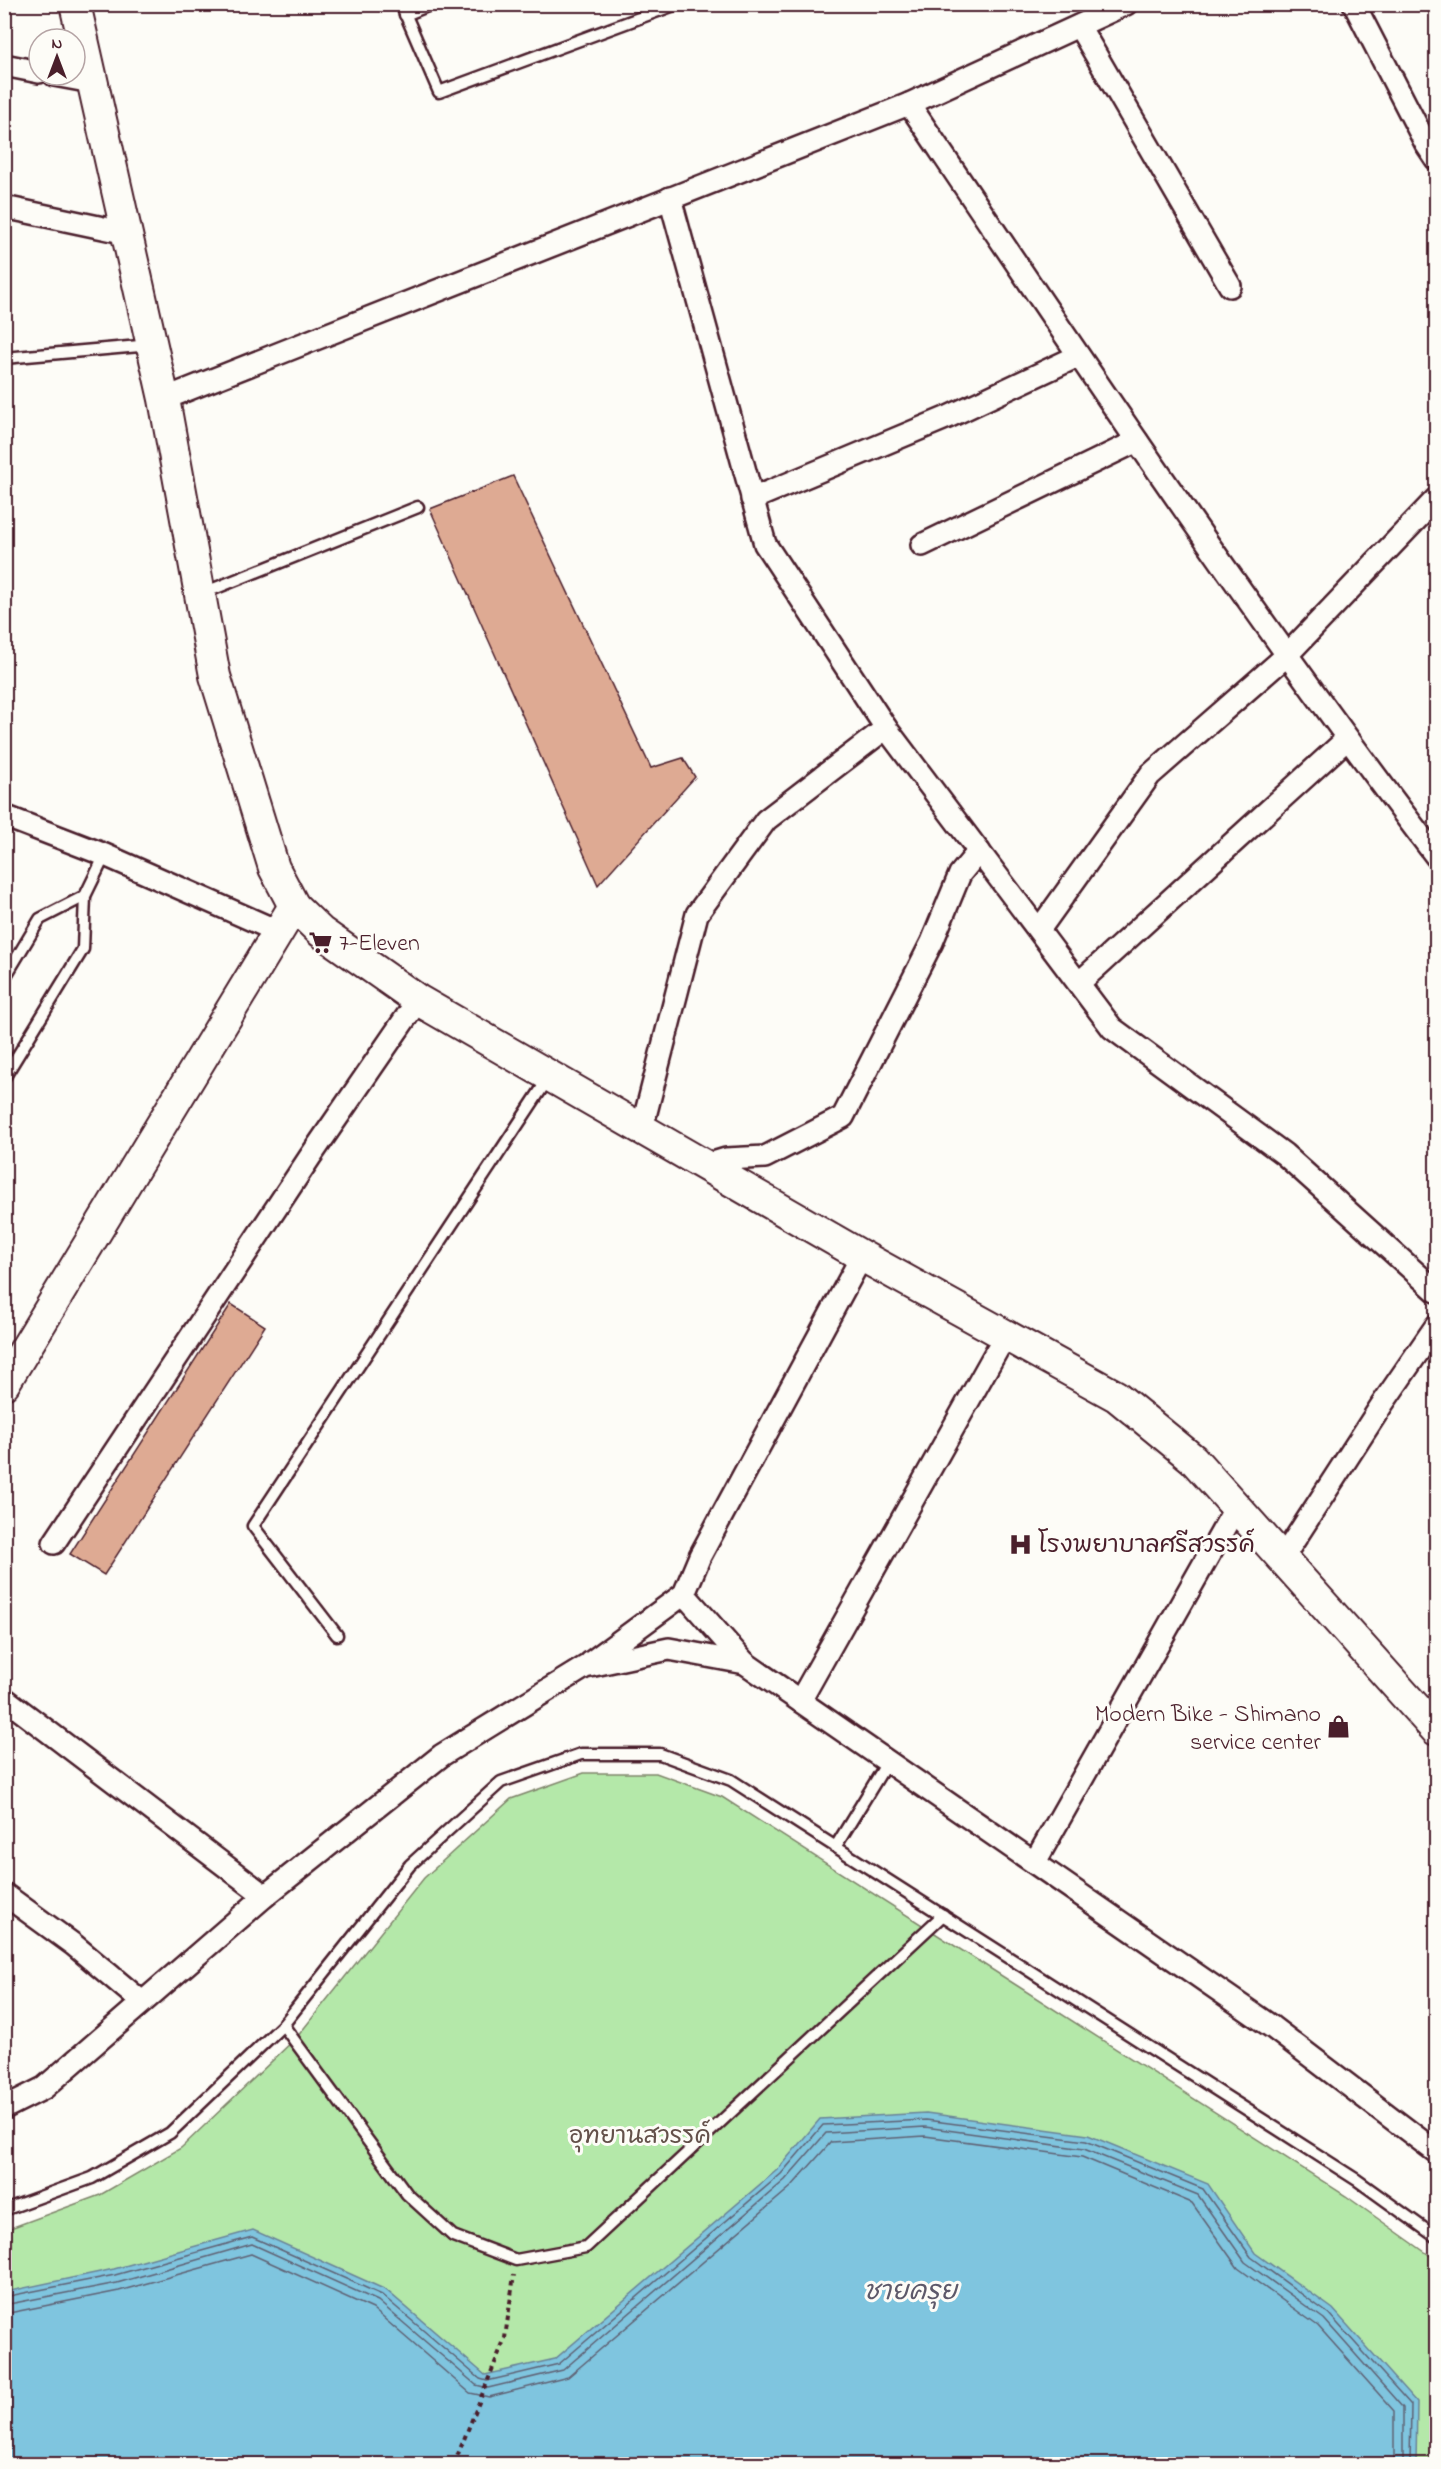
<svg xmlns="http://www.w3.org/2000/svg" width="1441" height="2469" font-family="'Indie Flower','Playpen Sans Thai',sans-serif">
  <style>
    .green { fill: #b4e8a9; stroke: #7f846a; stroke-width: 1.5 }
    .water { fill: #7fc5df; stroke: #6a8397; stroke-width: 1.5 }
    .lines { fill: none; stroke-linecap: round; stroke-linejoin: round }
    .shore { stroke: #5f6173; stroke-width: 1.5 }
    .building { fill: #deaa93; stroke: #4a1f2b; stroke-width: 1.5 }
    .lane-casing { stroke: #4a1f2b; stroke-width: 15 }
    .street-casing { stroke: #4a1f2b; stroke-width: 26 }
    .secondary-casing { stroke: #4a1f2b; stroke-width: 34 }
    .path { stroke: #4a1f2b; stroke-width: 4; stroke-dasharray: 4.5 4.5; stroke-linecap: butt }
    .lane { stroke: #fdfcf7; stroke-width: 10 }
    .street { stroke: #fdfcf7; stroke-width: 21 }
    .secondary { stroke: #fdfcf7; stroke-width: 30 }
    .labels { text-anchor: middle; stroke-width: 6; stroke-linejoin: round; paint-order: stroke }
    .poi-label { font-size: 24px; fill: #4a1f2b; stroke: #fdfcf7; text-anchor: start }
    .park-label { font-size: 24px; fill: #64514a; stroke: #fdfcf7 }
    .water-label { font-size: 26px; font-style: italic; fill: #5d596a; stroke: #fdfcf7 }
  </style>
  <rect width="100%" height="100%" fill="#fdfcf7"/>
  <filter id="ink" filterUnits="userSpaceOnUse"><feTurbulence type="fractalNoise" baseFrequency=".0167" numOctaves="2"/><feDisplacementMap in="SourceGraphic" scale="12" xChannelSelector="R" yChannelSelector="G"/><feConvolveMatrix kernelMatrix="1 2 1 2 8 2 1 2 1" color-interpolation-filters="sRGB"/></filter>
  <g filter="url(#ink)">
    <polygon class="green" points="584,1773 656,1773 722,1797 1346,2196 1432,2257 1436,2262 1436,2464 5,2464 5,2230 100,2195 181,2148 297,2037 424,1878 511,1799"/>
    <polygon class="water" points="926,2113 1088,2135 1208,2184 1255,2253 1333,2309 1417,2403 1416,2464 5,2464 5,2292 114,2269 253,2230 386,2290 485,2375 555,2359 777,2170 820,2119"/>
    <g class="lines">
      <g class="shore">
        <polyline points="4,2297 115,2275 252,2237 382,2295 480,2379 487,2381 559,2364 781,2174 823,2125 926,2120 1086,2141 1203,2189 1251,2257 1329,2314 1411,2405 1410,2464"/>
        <polyline points="4,2305 117,2283 252,2244 378,2301 476,2385 488,2388 563,2370 785,2180 826,2133 925,2127 1084,2149 1198,2195 1245,2262 1324,2319 1403,2408 1403,2464"/>
        <polyline points="4,2314 119,2291 251,2254 373,2309 470,2393 489,2397 568,2377 791,2187 831,2142 925,2136 1082,2157 1192,2203 1238,2268 1318,2326 1394,2411 1394,2464"/>
      </g>
    </g>
    <g class="building">
      <polygon points="513,476 651,768 683,758 695,777 598,885 430,509"/>
      <polygon points="231,1304 265,1326 104,1575 70,1554"/>
    </g>
    <g class="lines">
      <defs>
        <g id="lane">
          <polyline points="401,4 439,92 677,4"/>
          <polyline points="405,15 432,4"/>
          <polyline points="4,358 151,345"/>
          <polyline points="201,594 418,507"/>
          <polyline points="4,979 40,919 85,896"/>
          <polyline points="4,1078 83,949 85,896 105,855"/>
          <polyline points="337,1635 253,1526 548,1079"/>
          <polyline points="836,1846 888,1761"/>
          <polyline points="283,2025 407,2194 453,2236 516,2260 586,2247 943,1915"/>
          <polyline points="4,2210 92,2178 170,2133 283,2025 410,1865 501,1782 581,1754 660,1754 731,1780 1357,2180 1436,2237"/>
        </g>
        <g id="street">
          <polyline points="1354,4 1426,144 1436,159"/>
          <polyline points="1079,26 1230,286"/>
          <polyline points="4,65 39,72"/>
          <polyline points="54,75 92,82"/>
          <path d="M909,104c171,254 341,509 527,752"/>
          <polyline points="670,198 765,544 886,728 1112,1028 1284,1154 1436,1291"/>
          <polyline points="4,207 127,233"/>
          <polyline points="164,399 909,104 1126,4"/>
          <polyline points="752,499 948,417 1078,356"/>
          <polyline points="922,545 1137,441"/>
          <polyline points="4,816 105,855 277,931"/>
          <polyline points="1039,930 1150,775 1286,656 1436,499"/>
          <polyline points="1079,983 1347,739"/>
          <polyline points="642,1128 697,914 766,820 886,728"/>
          <polyline points="706,1165 726,1159 765,1157 843,1117 932,942 960,874 979,851"/>
          <polyline points="54,1543 310,1157 418,1000"/>
          <polyline points="1282,1559 1383,1403 1436,1326"/>
          <polyline points="684,1594 745,1663"/>
          <polyline points="590,1663 684,1594 700,1556 862,1256"/>
          <polyline points="4,1698 265,1896"/>
          <polyline points="800,1701 1006,1334"/>
          <polyline points="1035,1862 1236,1507"/>
          <polyline points="4,1894 74,1945 142,2002"/>
          <polyline points="4,2108 44,2088 265,1896 442,1755 585,1667 669,1649 745,1663 1272,2027 1436,2152"/>
        </g>
        <g id="secondary">
          <polyline points="75,4 164,399 215,676 274,868 294,906 321,932 418,1000 862,1256 1116,1396 1193,1459 1436,1730"/>
          <polyline points="4,1384 294,906"/>
        </g>
      </defs>
      <use href="#lane" class="lane-casing"/>
      <use href="#street" class="street-casing"/>
      <use href="#secondary" class="secondary-casing"/>
      <polyline class="path" points="454,2464 505,2338 514,2275"/>
      <use href="#lane" class="lane"/>
      <use href="#street" class="street"/>
      <use href="#secondary" class="secondary"/>
    </g>
  </g>
  <defs>
    <symbol id="supermarket-bare" viewBox="-9 -9 18 18"><path d="M-6-5.5h2.5l.6 2H6L4.5 2H-2.5L-4.4-4H-6ZM-1.5 3.2a1.3 1.3 0 1 0 .1 0ZM3 3.2a1.3 1.3 0 1 0 .1 0Z" fill="#4a1f2b" stroke="#fdfcf7" stroke-width="2.5" paint-order="stroke"/></symbol>
    <symbol id="hospital-bare" viewBox="-9 -9 18 18"><path d="M-5-5h3v3.5h4V-5h3V5h-3V1.5h-4V5h-3Z" fill="#4a1f2b" stroke="#fdfcf7" stroke-width="2.5" paint-order="stroke"/></symbol>
    <symbol id="shop-bare" viewBox="-9 -9 18 18"><path d="M-5-2.5h2.3a2.7 3.5 0 0 1 5.4 0H5L5.5 6h-11ZM-1.5-2.5h3a1.5 2.3 0 0 0-3 0Z" fill="#4a1f2b" stroke="#fdfcf7" stroke-width="2.5" paint-order="stroke"/></symbol>
  </defs>
  <g fill-rule="evenodd">
    <use href="#supermarket-bare" x="304" y="926" width="33" height="33"/>
    <use href="#hospital-bare" x="1004" y="1528" width="33" height="33"/>
    <use href="#shop-bare" x="1322" y="1710" width="33" height="33"/>
  </g>
  <g class="labels">
    <g class="poi-label">
      <text x="339" y="950">7-Eleven</text>
      <text x="1038" y="1552">โรงพยาบาลศรีสวรรค์</text>
      <text x="1321" y="1721" text-anchor="end">Modern Bike - Shimano<tspan x="1321" dy="28">service center</tspan></text>
    </g>
    <g class="park-label">
      <text x="640" y="2143">อุทยานสวรรค์</text>
    </g>
    <g class="water-label">
      <text x="910" y="2299">ชายครุย</text>
    </g>
  </g>
  <rect width="1441" height="2469" fill="none" stroke="#fdfcf7" stroke-width="24"/>
  <rect x="12" y="12" width="1417" height="2445" fill="none" stroke="#4a1f2b" stroke-width="2" filter="url(#ink)"/>
  <g transform="translate(57 57)"><circle r="28" fill="#fdfcf7" stroke="#b5a4a5" stroke-width="1.5"/>
  <path d="M0-4.5L10 22L0 15L-10 22Z" fill="#4a1f2b"/>
  <text y="-9" font-size="16" font-weight="bold" text-anchor="middle" fill="#4a1f2b">N</text>
  </g>
</svg>
